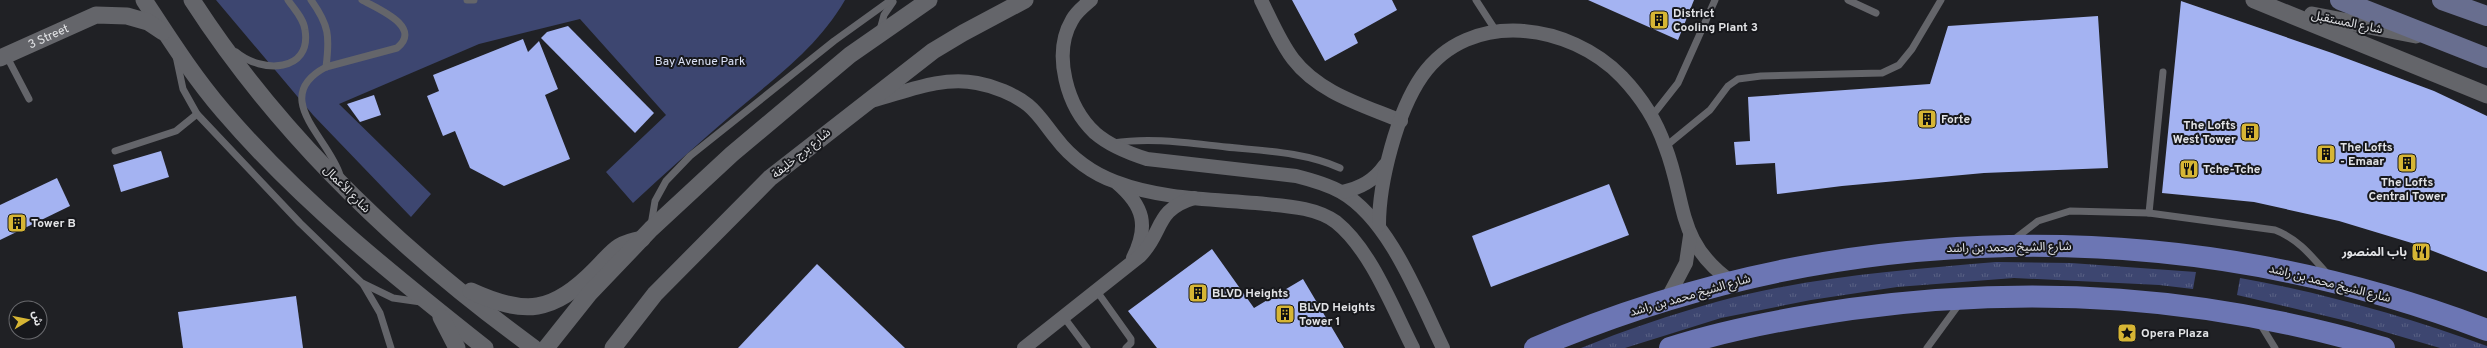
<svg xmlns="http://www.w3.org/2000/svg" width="2487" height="348" font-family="Overpass,'Noto Sans Arabic',sans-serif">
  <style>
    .grass { fill: url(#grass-tufts) }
    .park { fill: #3d4670 }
    .building { fill: #a4b3f2 }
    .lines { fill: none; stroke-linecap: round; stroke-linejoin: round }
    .service { stroke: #64656a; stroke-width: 7 }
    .minor { stroke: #64656a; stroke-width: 14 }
    .tertiary { stroke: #64656a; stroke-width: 17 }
    .secondary { stroke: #686e8f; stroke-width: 20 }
    .primary { stroke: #6c76b4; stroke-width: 22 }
    .labels { text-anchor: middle; stroke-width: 4; stroke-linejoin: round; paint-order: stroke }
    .poi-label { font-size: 12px; font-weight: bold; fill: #e2e3e6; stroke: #17181c; text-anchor: start }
    .street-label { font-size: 12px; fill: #e2e3e6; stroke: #17181c }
    .park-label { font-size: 12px; fill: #dce2f7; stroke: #17181c }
  </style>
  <defs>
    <pattern id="grass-tufts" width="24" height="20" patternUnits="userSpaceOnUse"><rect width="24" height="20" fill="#3d4670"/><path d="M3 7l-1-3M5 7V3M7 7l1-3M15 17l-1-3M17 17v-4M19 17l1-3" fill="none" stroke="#596184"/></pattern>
  </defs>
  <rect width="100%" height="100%" fill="#202125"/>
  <g class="grass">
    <path d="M1996,262l75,1 125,9 -3,17 -34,-4 -145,-7 -117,9 -86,13 -90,18 -96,30h-44c44,-18 89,-33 135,-46 91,-25 186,-32 280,-40z"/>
    <path d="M2240,278c84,15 167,39 247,68v2h-47l-89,-26 -114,-27z"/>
  </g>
  <path class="park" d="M216,0h629c-28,48 -68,76 -110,112 -35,30 -69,60 -102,91l-27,-31 60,-57 -86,-96 -101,25 -140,60 92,90 -20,23 -98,-102z"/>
  <g class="building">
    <polygon points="1292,0 1392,0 1397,10 1354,34 1358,43 1325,61"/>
    <polygon points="1588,0 1694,0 1678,40"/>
    <polygon points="2181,1 2332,53 2434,91 2487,116 2487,272 2415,244 2339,221 2254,202 2162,193"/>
    <polygon points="2098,16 2108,168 1984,173 1842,186 1777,194 1775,163 1736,165 1734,142 1750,141 1748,97 1930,84 1948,26"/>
    <polygon points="568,26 654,113 635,133 541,38 547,32"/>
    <polygon points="523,39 528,52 539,41 558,89 545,95 570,159 504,186 470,168 455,131 443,136 427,96 439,91 433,75"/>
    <polygon points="374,95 381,115 360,122 347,104"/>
    <polygon points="161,151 169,177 121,192 113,165"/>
    <polygon points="57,178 70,206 0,240 0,205"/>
    <polygon points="1609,184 1629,235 1491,287 1472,236"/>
    <polygon points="1212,249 1254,308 1303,279 1344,348 1157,348 1128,311"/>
    <polygon points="817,264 905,348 738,348"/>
    <polygon points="296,296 303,348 183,348 178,312"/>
  </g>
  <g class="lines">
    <g class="service">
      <path d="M311,0c18,25 19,36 15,67"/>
      <polyline points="467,0 474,0"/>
      <polyline points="1476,0 1496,31"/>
      <polyline points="1848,0 1876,13"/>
      <polyline points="880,30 884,15 893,2"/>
      <path d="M236,52c26,22 76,20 69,-22 -1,-11 -11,-21 -17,-30"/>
      <polyline points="6,55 29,99"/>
      <polyline points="176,56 183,89 197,114 300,223 362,283 393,298 421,302"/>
      <polyline points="1652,116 1678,83 1715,0"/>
      <path d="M1113,143c38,-6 75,0 113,4 38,4 78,5 114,21"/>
      <polyline points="1666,146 1710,110 1728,86 1738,79 1761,76 1882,73 1899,65 1912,49 1941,0"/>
      <polyline points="115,151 176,131 197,114"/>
      <path d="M340,175c-11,-37 -71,-78 -14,-108l71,-19c26,-21 -19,-39 -35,-48"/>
      <polyline points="2149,213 2163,72"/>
      <polyline points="651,225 655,201 666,181 690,156 834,41 891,0"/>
      <path d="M2012,241l26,-20 32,-10 79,2 126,17c24,9 38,28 55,47"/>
      <polyline points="363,284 380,313 391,348"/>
      <polyline points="1096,290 1131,339 1131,343 1126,348"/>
      <polyline points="1063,316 1087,348"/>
      <polyline points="2259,322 2275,348"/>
      <polyline points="1927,348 1960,303"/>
    </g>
    <g class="minor">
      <path d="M1091,0c-7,6 -15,12 -19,20 -20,34 -5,87 23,113 15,13 33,20 52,26l149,17c16,4 31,8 45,16 49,28 78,107 102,156"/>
      <path d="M1261,0c10,20 19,42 32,59 26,34 70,46 108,62"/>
      <path d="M871,101c35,-9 69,-25 106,-18 17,3 37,11 51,22 11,9 19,22 28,33 15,20 37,36 60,44 44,17 95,17 140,21 26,3 58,3 80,19 35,28 57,87 77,126"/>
      <path d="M1117,183c27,23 32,43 16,75"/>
      <path d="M1342,192c18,-4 32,-11 43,-27"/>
      <path d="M1379,225c0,-43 18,-113 43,-149 48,-68 148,-53 200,1 19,20 34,43 43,69 22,56 10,96 67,136"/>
      <polyline points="1666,301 1686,263 1690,236"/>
      <path d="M1024,348l116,-92c24,-24 14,-46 54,-58"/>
    </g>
    <g class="tertiary">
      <path d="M144,0c25,38 49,76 79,111 77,90 170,164 262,237"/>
      <path d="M192,0c89,138 210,252 342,348"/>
      <polyline points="2254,0 2487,95"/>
      <polyline points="2312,15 2416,35"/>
      <path id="s1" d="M0,58l96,-43 31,1 21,6 15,10"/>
      <path d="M471,291c54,25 82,22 124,-21 19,-19 20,-26 47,-31"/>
      <polyline points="441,317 457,348"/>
      <polyline points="546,348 589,294 651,229 732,154 850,55 929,0"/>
      <polyline points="613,348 655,294 770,178 933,51 963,33 1025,0"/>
    </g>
    <g class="secondary">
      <polyline points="2340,0 2487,58"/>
      <polyline points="2442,0 2487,16"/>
    </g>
    <g class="primary">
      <path d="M1535,348c304,-130 643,-136 952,-18"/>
      <path d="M1670,348c59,-19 120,-30 181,-39 185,-25 354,-13 533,39"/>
    </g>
  </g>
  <defs>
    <symbol id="building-square" viewBox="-11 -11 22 22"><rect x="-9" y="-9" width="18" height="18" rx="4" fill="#d6b534" stroke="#17181c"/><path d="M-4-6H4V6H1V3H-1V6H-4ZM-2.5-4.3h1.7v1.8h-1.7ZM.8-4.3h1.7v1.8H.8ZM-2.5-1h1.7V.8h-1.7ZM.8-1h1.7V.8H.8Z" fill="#111"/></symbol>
    <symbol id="restaurant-square" viewBox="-11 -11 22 22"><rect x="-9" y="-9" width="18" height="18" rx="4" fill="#d6b534" stroke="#17181c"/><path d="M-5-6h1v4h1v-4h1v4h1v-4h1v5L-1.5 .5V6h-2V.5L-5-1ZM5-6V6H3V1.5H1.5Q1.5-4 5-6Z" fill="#111"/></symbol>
    <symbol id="sight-square" viewBox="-11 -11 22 22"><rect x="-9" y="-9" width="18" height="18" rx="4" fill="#d6b534" stroke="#17181c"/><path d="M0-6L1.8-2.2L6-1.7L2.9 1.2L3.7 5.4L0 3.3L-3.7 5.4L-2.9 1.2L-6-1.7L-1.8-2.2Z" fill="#111"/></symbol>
  </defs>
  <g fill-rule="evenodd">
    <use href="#building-square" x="1648" y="9" width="22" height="22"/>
    <use href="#building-square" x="1916" y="108" width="22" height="22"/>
    <use href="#building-square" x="2239" y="121" width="22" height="22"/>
    <use href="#building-square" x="2315" y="143" width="22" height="22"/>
    <use href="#building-square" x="2396" y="152" width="22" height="22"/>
    <use href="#restaurant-square" x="2178" y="158" width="22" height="22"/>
    <use href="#building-square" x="6" y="212" width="22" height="22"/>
    <use href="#restaurant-square" x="2410" y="241" width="22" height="22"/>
    <use href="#building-square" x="1187" y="282" width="22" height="22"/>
    <use href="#building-square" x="1274" y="303" width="22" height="22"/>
    <use href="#sight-square" x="2116" y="322" width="22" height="22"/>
  </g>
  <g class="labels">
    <g class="poi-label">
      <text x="1673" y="17">District<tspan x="1673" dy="14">Cooling Plant 3</tspan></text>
      <text x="1941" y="123">Forte</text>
      <text x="2236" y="129" text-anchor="end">The Lofts<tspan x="2236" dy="14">West Tower</tspan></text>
      <text x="2340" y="151">The Lofts<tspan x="2340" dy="14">- Emaar</tspan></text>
      <text x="2203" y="173">Tche-Tche</text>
      <text x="2407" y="186" text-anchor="middle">The Lofts<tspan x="2407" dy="14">Central Tower</tspan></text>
      <text x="31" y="227">Tower B</text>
      <text x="2407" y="256" text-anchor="end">باب المنصور</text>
      <text x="1212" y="297">BLVD Heights</text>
      <text x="1299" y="311">BLVD Heights<tspan x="1299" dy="14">Tower 1</tspan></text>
      <text x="2141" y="337">Opera Plaza</text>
    </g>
    <g class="street-label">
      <text transform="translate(2347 22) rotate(12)" y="4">شارع المستقبل</text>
      <text dy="4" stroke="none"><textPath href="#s1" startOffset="53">3 Street</textPath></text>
      <text transform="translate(801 153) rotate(-39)" y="4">شارع برج خليفة</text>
      <text transform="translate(347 189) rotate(45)" y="4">شارع الأعمال</text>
      <text transform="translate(2009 247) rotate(-1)" y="4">شارع الشيخ محمد بن راشد</text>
      <text transform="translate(2330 283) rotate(14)" y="4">شارع الشيخ محمد بن راشد</text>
      <text transform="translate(1690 295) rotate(-16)" y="4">شارع الشيخ محمد بن راشد</text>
    </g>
    <g class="park-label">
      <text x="700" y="65">Bay Avenue Park</text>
    </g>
  </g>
  <g transform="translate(28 320) rotate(80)"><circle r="19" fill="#17181c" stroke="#68696d"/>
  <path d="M0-3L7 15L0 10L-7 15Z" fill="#d6b534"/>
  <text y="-6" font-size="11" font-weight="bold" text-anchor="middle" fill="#e2e3e6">ش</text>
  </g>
</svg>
